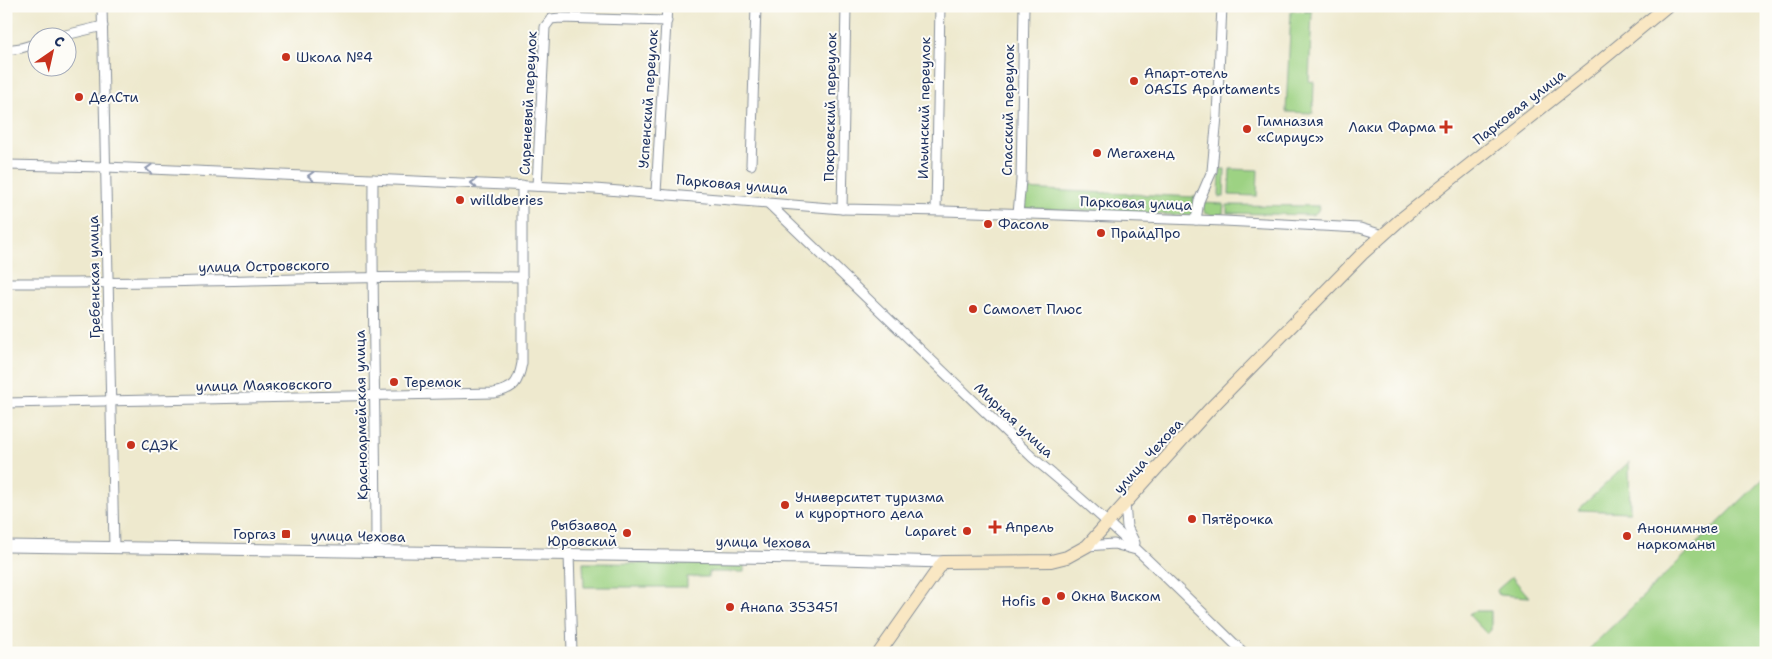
<svg xmlns="http://www.w3.org/2000/svg" width="1772" height="659" font-family="'Shantell Sans',sans-serif">
  <style>
    .green { fill: #9dd283; stroke: #5c8070 }
    .lines { fill: none; stroke-linecap: round; stroke-linejoin: round }
    .minor-casing { stroke: #848c96; stroke-width: 11 }
    .tertiary-casing { stroke: #848c96; stroke-width: 13 }
    .secondary-casing { stroke: #848c96; stroke-width: 14 }
    .minor { stroke: #fff; stroke-width: 9 }
    .tertiary { stroke: #fff; stroke-width: 11 }
    .secondary { stroke: #f9e7c3; stroke-width: 12 }
    .oneway { stroke: #8d97ae }
    .poi-dot { fill: #c8321e; stroke: #fdfcf7; stroke-width: 2 }
    .labels { text-anchor: middle; stroke-width: 4; stroke-linejoin: round; paint-order: stroke }
    .poi-label { font-size: 14px; fill: #1b2f5e; stroke: #fdfcf7; text-anchor: start }
    .street-label { font-size: 14px; fill: #1b2f5e; stroke: #fdfcf7 }
  </style>
  <rect width="100%" height="100%" fill="#fdfcf7"/>
  <filter id="ink" filterUnits="userSpaceOnUse"><feTurbulence type="fractalNoise" baseFrequency=".02" numOctaves="2"/><feDisplacementMap in="SourceGraphic" scale="10" xChannelSelector="R" yChannelSelector="G"/><feConvolveMatrix kernelMatrix="1 2 1 2 8 2 1 2 1" color-interpolation-filters="sRGB"/></filter>
  <filter id="wash" filterUnits="userSpaceOnUse"><feTurbulence type="fractalNoise" baseFrequency=".0096" numOctaves="4" result="noise"/><feDisplacementMap in="SourceGraphic" scale="20" xChannelSelector="R" yChannelSelector="G"/><feGaussianBlur stdDeviation="1.12" result="paint"/><feColorMatrix in="noise" values="0 0 0 0 0 0 0 0 0 0 0 0 0 0 0 0 0 1.4 0 .05"/><feComposite in="paint" operator="in"/></filter>
  <g filter="url(#wash)">
    <rect width="100%" height="100%" fill="#eee9ce"/>
    <g class="green">
      <polygon points="1291,11 1312,12 1309,81 1314,82 1313,113 1286,112"/>
      <polygon points="1220,169 1225,169 1224,197 1219,197"/>
      <polygon points="1230,169 1258,170 1257,196 1229,195"/>
      <polygon points="1023,189 1196,197 1194,216 1022,208"/>
      <polygon points="1201,203 1224,204 1223,214 1211,215 1205,213"/>
      <polygon points="1227,205 1320,206 1317,212 1312,215 1227,213"/>
      <polygon points="1629,462 1630,512 1578,510"/>
      <polygon points="1766,476 1766,653 1585,653"/>
      <polygon points="583,563 744,564 744,572 709,572 709,577 687,577 687,587 584,587"/>
      <polygon points="1512,577 1529,597 1499,595 1497,591 1498,589"/>
      <polygon points="1474,611 1491,611 1491,630 1487,634 1469,615"/>
    </g>
  </g>
  <g filter="url(#ink)">
    <g class="lines">
      <defs>
        <g id="minor">
          <polyline points="102,6 114,547"/>
          <polyline points="53,38 103,26"/>
          <polyline points="6,50 21,48 38,43"/>
          <polyline points="6,165 106,167 595,189 842,209 944,211 1224,221 1360,228 1383,235"/>
          <polyline points="751,165 756,6"/>
          <path d="M373,179c-1,124 3,248 3,372"/>
          <polyline points="537,186 545,27 551,19 560,18 667,21"/>
          <polyline points="656,193 667,6"/>
          <path d="M768,203l265,255c75,61 142,128 211,195"/>
          <polyline points="842,209 846,6"/>
          <polyline points="936,210 940,6"/>
          <polyline points="1018,214 1021,180 1024,6"/>
          <polyline points="1196,220 1199,201 1212,171 1217,116 1222,6"/>
          <path d="M6,283c172,1 344,-8 516,-6"/>
          <path d="M6,403l488,-10c21,-5 24,-9 28,-30v-178"/>
          <polyline points="1125,504 1127,527 1135,543"/>
          <polyline points="1087,546 1114,544 1136,550"/>
          <polyline points="569,554 572,653"/>
        </g>
        <polyline id="tertiary" points="6,546 808,558 943,562"/>
        <polyline id="secondary" points="879,653 943,562 1051,561 1067,557 1087,546 1208,411 1362,254 1401,219 1598,63 1667,6"/>
      </defs>
      <use href="#minor" class="minor-casing"/>
      <use href="#tertiary" class="tertiary-casing"/>
      <use href="#secondary" class="secondary-casing"/>
      <use href="#minor" class="minor"/>
      <use href="#tertiary" class="tertiary"/>
      <use href="#secondary" class="secondary"/>
    </g>
    <defs><path id="oneway-chevron" d="M-2-3.5L2.5 0L-2 3.5" fill="none" stroke-width="1.6" stroke-linecap="round" stroke-linejoin="round" transform="scale(1.25)"/></defs>
    <g class="oneway">
      <use href="#oneway-chevron" transform="translate(149 169) rotate(-177)"/>
      <use href="#oneway-chevron" transform="translate(311 176) rotate(-177)"/>
      <use href="#oneway-chevron" transform="translate(474 183) rotate(-178)"/>
    </g>
  </g>
  <g class="poi-dot">
    <circle cx="286" cy="57" r="5"/>
    <circle cx="1134" cy="81" r="5"/>
    <circle cx="79" cy="97" r="5"/>
    <path d="M1443.5 119.5h5v5h5v5h-5v5h-5v-5h-5v-5h5z"/>
    <circle cx="1247" cy="129" r="5"/>
    <circle cx="1097" cy="153" r="5"/>
    <circle cx="460" cy="200" r="5"/>
    <circle cx="988" cy="224" r="5"/>
    <circle cx="1101" cy="233" r="5"/>
    <circle cx="973" cy="309" r="5"/>
    <circle cx="394" cy="382" r="5"/>
    <circle cx="131" cy="445" r="5"/>
    <circle cx="785" cy="505" r="5"/>
    <circle cx="1192" cy="519" r="5"/>
    <path d="M992.5 519.5h5v5h5v5h-5v5h-5v-5h-5v-5h5z"/>
    <circle cx="967" cy="531" r="5"/>
    <circle cx="627" cy="533" r="5"/>
    <rect x="281" y="529" width="10" height="10" rx="2.5"/>
    <circle cx="1627" cy="536" r="5"/>
    <circle cx="1061" cy="596" r="5"/>
    <circle cx="1046" cy="601" r="5"/>
    <circle cx="730" cy="607" r="5"/>
  </g>
  <g class="labels">
    <g class="poi-label">
      <text x="296" y="62">Школа №4</text>
      <text x="1144" y="78">Апарт-отель<tspan x="1144" dy="16">OASIS Apartaments</tspan></text>
      <text x="89" y="102">ДелСти</text>
      <text x="1257" y="126">Гимназия<tspan x="1257" dy="16">«Сириус»</tspan></text>
      <text x="1436" y="132" text-anchor="end">Лаки Фарма</text>
      <text x="1107" y="158">Мегахенд</text>
      <text x="470" y="205">willdberies</text>
      <text x="998" y="229">Фасоль</text>
      <text x="1111" y="238">ПрайдПро</text>
      <text x="983" y="314">Самолет Плюс</text>
      <text x="404" y="387">Теремок</text>
      <text x="141" y="450">СДЭК</text>
      <text x="795" y="502">Университет туризма<tspan x="795" dy="16">и курортного дела</tspan></text>
      <text x="1202" y="524">Пятёрочка</text>
      <text x="617" y="530" text-anchor="end">Рыбзавод<tspan x="617" dy="16">Юровский</tspan></text>
      <text x="1005" y="532">Апрель</text>
      <text x="1637" y="533">Анонимные<tspan x="1637" dy="16">наркоманы</tspan></text>
      <text x="957" y="536" text-anchor="end">Laparet</text>
      <text x="276" y="539" text-anchor="end">Горгаз</text>
      <text x="1071" y="601">Окна Виском</text>
      <text x="1036" y="606" text-anchor="end">Hofis</text>
      <text x="740" y="612">Анапа 353451</text>
    </g>
    <g class="street-label">
      <text transform="translate(648 99) rotate(-86)" y="5">Успенский переулок</text>
      <text transform="translate(528 103) rotate(-87)" y="5">Сиреневый переулок</text>
      <text transform="translate(830 107) rotate(-89)" y="5">Покровский переулок</text>
      <text transform="translate(1519 107) rotate(-38)" y="5">Парковая улица</text>
      <text transform="translate(924 108) rotate(-89)" y="5">Ильинский переулок</text>
      <text transform="translate(1008 110) rotate(-89)" y="5">Спасский переулок</text>
      <text transform="translate(732 184) rotate(5)" y="5">Парковая улица</text>
      <text transform="translate(1136 203) rotate(2)" y="5">Парковая улица</text>
      <text transform="translate(264 266) rotate(-1)" y="5">улица Островского</text>
      <text transform="translate(94 277) rotate(-91)" y="5">Гребенская улица</text>
      <text transform="translate(264 385) rotate(-1)" y="5">улица Маяковского</text>
      <text transform="translate(361 415) rotate(-91)" y="5">Красноармейская улица</text>
      <text transform="translate(1014 420) rotate(43)" y="5">Мирная улица</text>
      <text transform="translate(1148 456) rotate(-48)" y="5">улица Чехова</text>
      <text transform="translate(358 536) rotate(1)" y="5">улица Чехова</text>
      <text transform="translate(763 542) rotate(1)" y="5">улица Чехова</text>
    </g>
  </g>
  <rect width="1772" height="659" fill="none" stroke="#fdfcf7" stroke-width="25"/>
  <g transform="translate(52 52) rotate(34)"><circle r="24" fill="#fdfcf7" stroke="#a3aaba"/>
  <path d="M0-4L9 19L0 12L-9 19Z" fill="#c8321e"/>
  <text y="-8" font-size="14" font-weight="bold" text-anchor="middle" fill="#1b2f5e">С</text>
  </g>
</svg>
